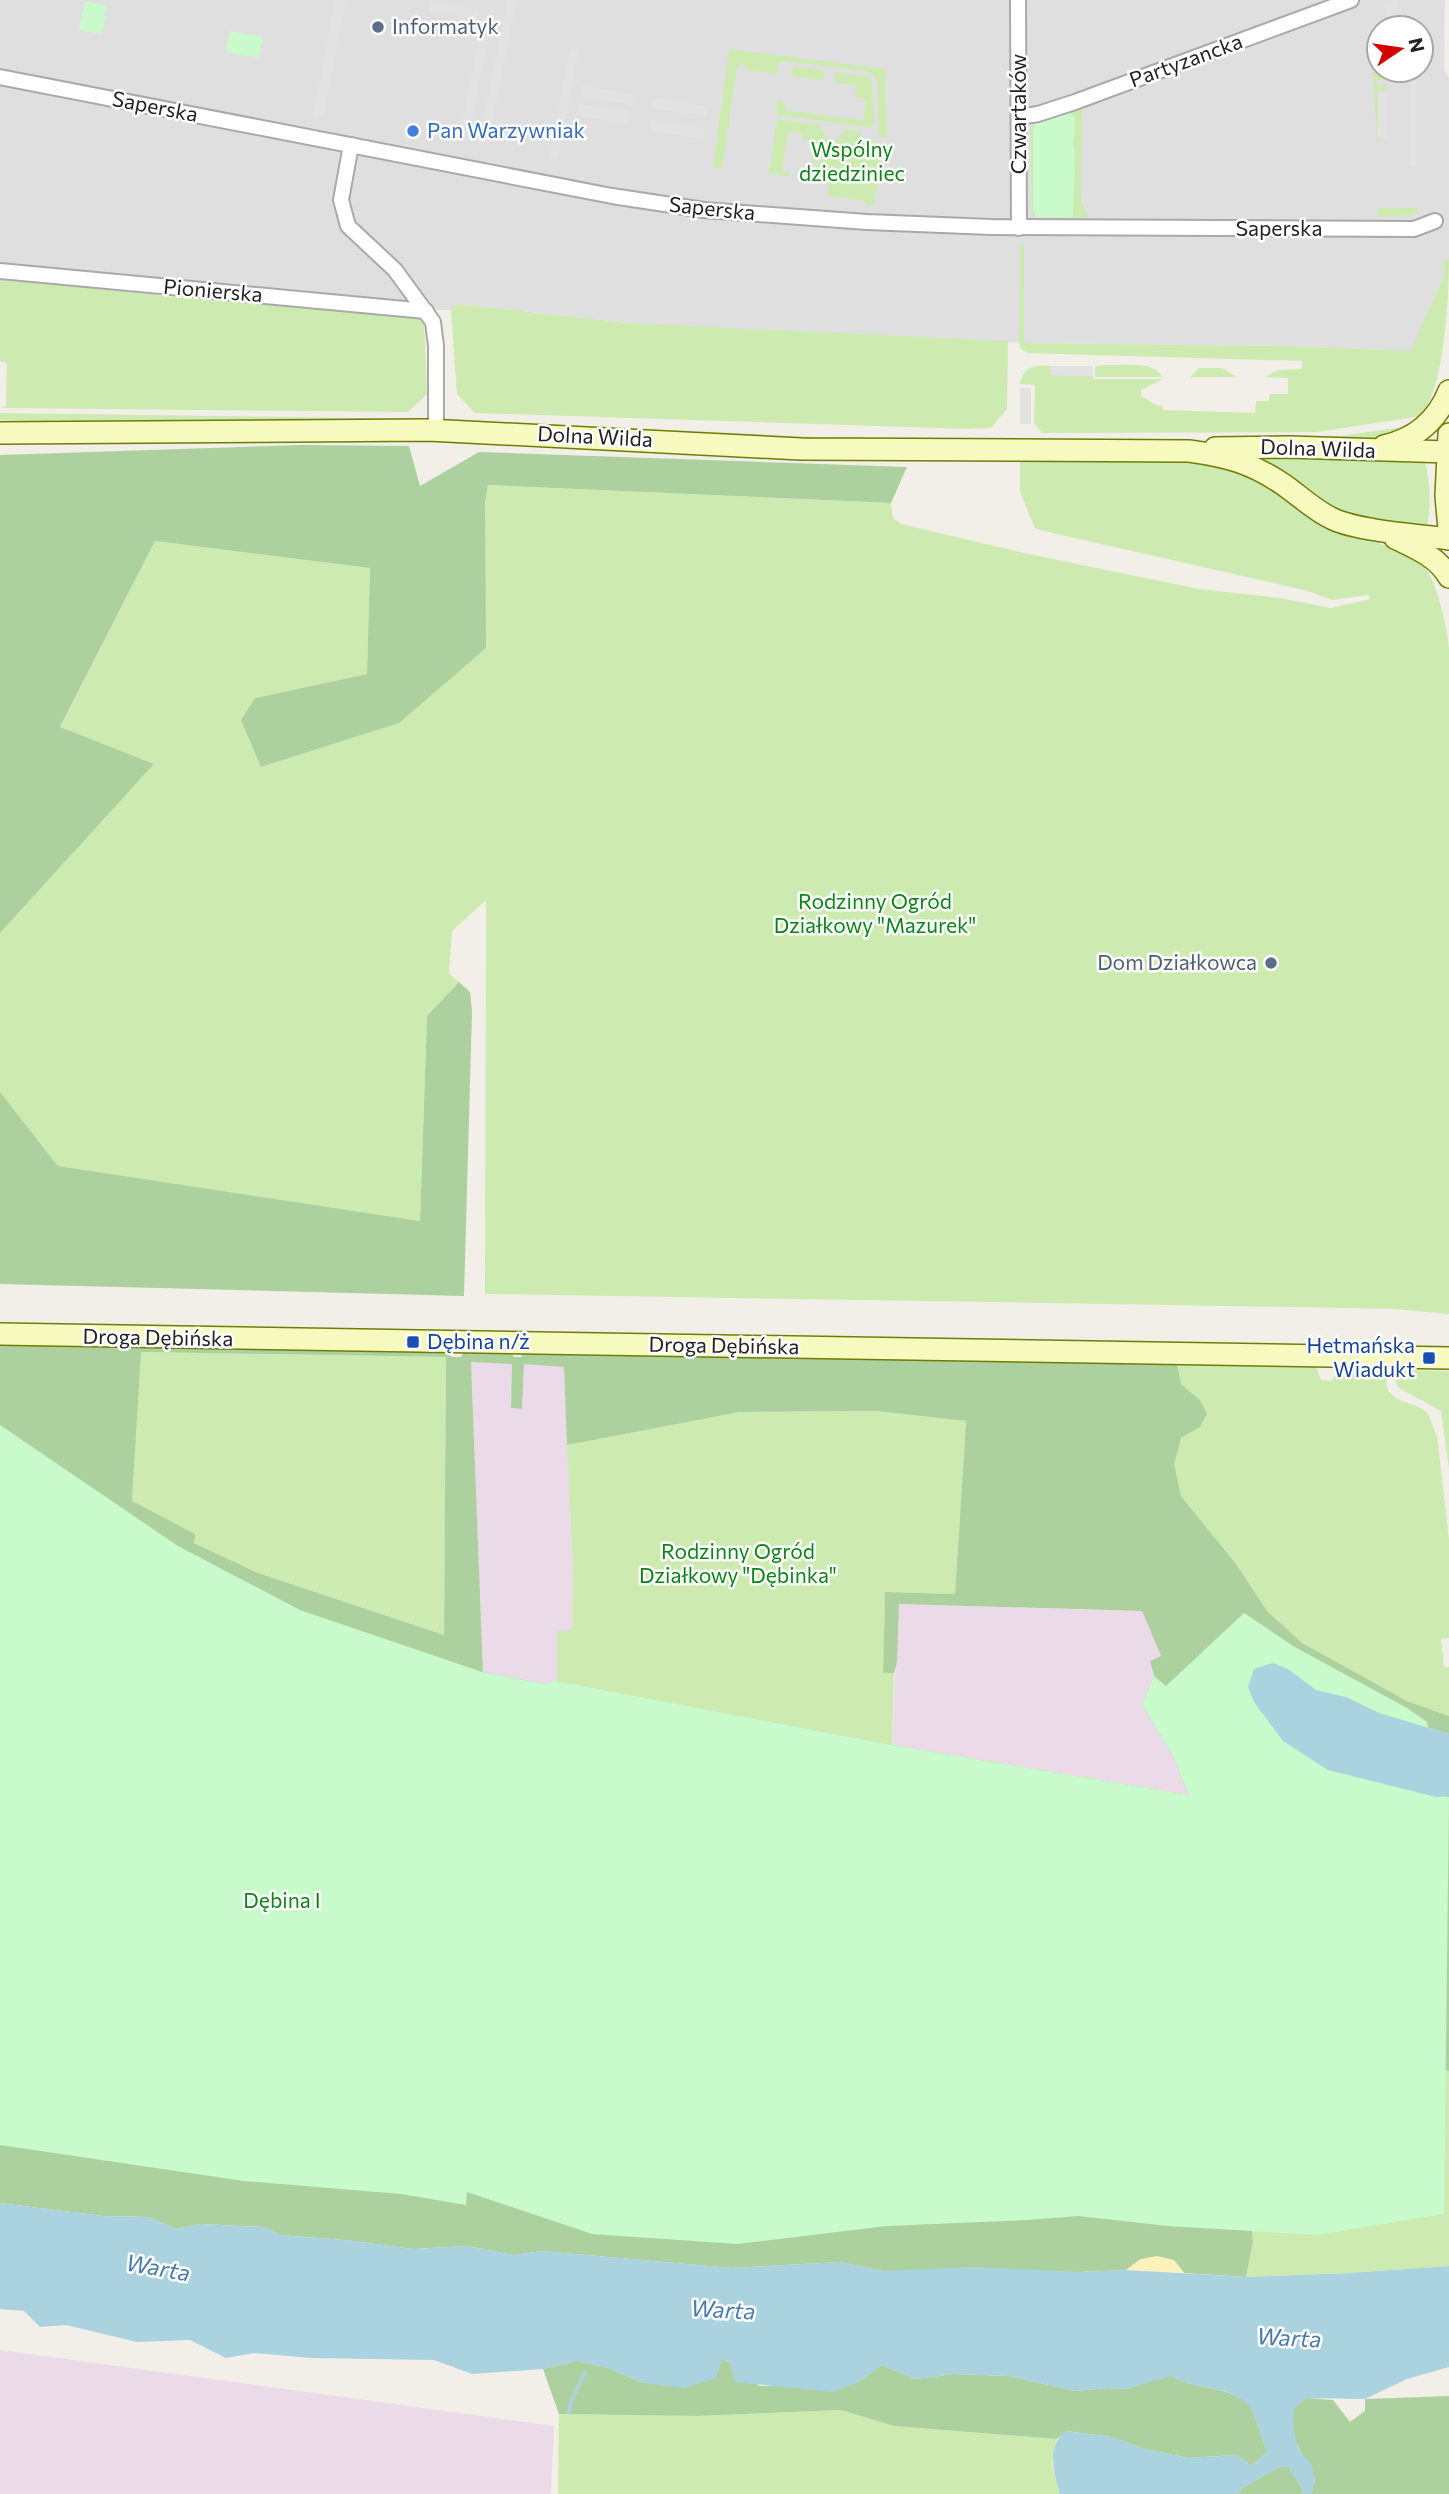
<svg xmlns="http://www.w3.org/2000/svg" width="1449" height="2494" font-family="Commissioner,sans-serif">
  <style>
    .residential { fill: #e0dfdf; fill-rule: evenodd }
    .industrial { fill: #ebdbe8 }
    .grass { fill: #cdebb0 }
    .forest { fill: #add19e; fill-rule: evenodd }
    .sand { fill: #fff1ba }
    .park { fill: #c8facc }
    .parking { fill: #e2e2e2 }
    .water { fill: #aad3df }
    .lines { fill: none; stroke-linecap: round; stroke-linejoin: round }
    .stream { stroke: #aad3df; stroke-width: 3.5 }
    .street-casing { stroke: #a9a9a9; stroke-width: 18 }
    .secondary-casing { stroke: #707d05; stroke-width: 24 }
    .street { stroke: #fff; stroke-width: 14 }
    .secondary { stroke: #f7fabf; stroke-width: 21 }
    .service-dot { fill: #5c6f8a; stroke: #fff; stroke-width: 2.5 }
    .shop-dot { fill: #3f7fe0; stroke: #fff; stroke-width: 2.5 }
    .transit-dot { fill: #1a4fb4; stroke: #fff; stroke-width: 2.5 }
    .labels { text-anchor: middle; stroke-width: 5; stroke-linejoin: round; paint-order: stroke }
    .service-label { font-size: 21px; fill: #4e5e75; stroke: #fff; text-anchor: start }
    .street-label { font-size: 21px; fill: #222; stroke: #fff }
    .shop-label { font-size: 21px; fill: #366cbe; stroke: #fff; text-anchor: start }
    .park-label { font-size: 21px; fill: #0c8416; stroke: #fff }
    .transit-label { font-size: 21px; fill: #164399; stroke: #fff; text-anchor: start }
    .water-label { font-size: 23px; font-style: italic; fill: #4a7aab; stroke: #fff }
  </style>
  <rect width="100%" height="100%" fill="#f2efe9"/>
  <path class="residential" d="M0,0h1445l-1,69 5,9v182l-6,1 1,14 -32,76 -121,-5 -268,-3 -291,-13 -104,-7 -170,-19 -7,6h-40l-411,-40zM1379,28h42v42h-42z"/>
  <g class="industrial">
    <polygon points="471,1362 513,1364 511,1408 522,1408 524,1364 564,1366 573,1569 572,1631 557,1631 557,1681 545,1684 483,1672"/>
    <polygon points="898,1604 1142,1611 1162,1656 1150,1661 1174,1758 1190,1795 892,1745"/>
    <polygon points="0,2350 554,2426 551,2494 0,2494"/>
  </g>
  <g class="grass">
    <polygon points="729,49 885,69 887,138 879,137 877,80 870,72 785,61 778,64 777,74 744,70 745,65 741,64 737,69 722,169 713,168"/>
    <polygon points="793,66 825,71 823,81 792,76"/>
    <polygon points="1386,71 1387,76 1399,75 1400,79 1376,80 1377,87 1387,84 1387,91 1378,91 1378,138 1387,140 1377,140 1373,72"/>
    <polygon points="836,72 868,77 872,82 874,123 871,128 779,115 776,112 777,101 785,102 785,110 863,121 866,99 855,97 856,85 834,82"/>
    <polygon points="1082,108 1081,204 1084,205 1088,218 1032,216 1031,126"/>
    <polygon points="777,119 820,125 829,145 812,166 811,141 802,139 802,133 788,131 782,171 790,172 789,176 769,173"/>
    <polygon points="846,129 861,131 860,140 879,143 880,171 873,206 865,205 865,201 827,196 830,171 814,168"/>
    <polygon points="1378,208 1419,208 1414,215 1378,217"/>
    <path d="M1020,245h4v98l267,3 120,5 33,-76 -1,-15h6c0,31 -4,143 -33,157l-99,15 -275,1 -8,-10 1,-38 -15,-1c3,-17 14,-19 30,-18v9l43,1v3h70l-22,11v6l15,9 6,1 1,4 92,3 1,-12h13l1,-7h18v-16l-24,-1 15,-7 23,-1v-8l-275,-8 -7,-5 -1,-6z"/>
    <polygon points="0,278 192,299 194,291 420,317 424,322 427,394 408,412 0,408 6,406 7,363 0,361"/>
    <polygon points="458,304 628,323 1008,341 1007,409 991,428 969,429 475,413 457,394 451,310"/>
    <path d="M1107,365c17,1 47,-5 55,12h-67v-11z"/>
    <polygon points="1199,368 1222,368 1237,377 1190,377"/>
    <polygon points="0,413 429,419 427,423 121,425 0,420"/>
    <polygon points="443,419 816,437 1008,440 909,444 445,421"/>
    <polygon points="1417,425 1385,438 1326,438"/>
    <path d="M1020,458h169l51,10 94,61 28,10 48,13 15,7 -3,6c15,12 25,64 27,83v666l-54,-5 -103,-2 -807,-13 1,-394 -34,31 -3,43 10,8 -32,34 -7,205 -362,-55 -58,-74v-159l154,-169 -94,-36 95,-187 215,27 -3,106 -112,24 -14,22 21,47 137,-45 86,-219 3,-18 403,18 2,15 8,6 128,30 170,35 81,9 51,10 39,-9 -1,-4 -37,5 -24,-9 -264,-60 -9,-3 -15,-36z"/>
    <path d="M1258,458l166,1c6,16 8,53 2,69l-81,-12z"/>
    <polygon points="140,1352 446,1357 444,1635 258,1573 194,1543 132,1501"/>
    <path d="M1314,1361l7,19 11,1 5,-10 6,-2 43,1c1,6 0,12 1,17 3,14 27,16 37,23 8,6 7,17 13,25l12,105v98l-8,1 3,28h5v49l-42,-15 -106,-58 -34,-32 -30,-46 -56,-69 -8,-32 8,-26 19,-11v-27l-19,-16 -4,-21z"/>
    <polygon points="1396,1370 1449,1371 1449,1469 1441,1411 1399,1388 1396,1383"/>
    <polygon points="876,1411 966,1421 955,1594 885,1592 883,1673 894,1673 892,1745 557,1681 557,1631 572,1630 573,1569 567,1445 740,1412"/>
    <polygon points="1443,2070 1449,2071 1449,2266 1349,2273 1246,2277 1253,2242 1250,2208"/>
    <polygon points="841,2410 894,2426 1057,2439 1052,2464 1060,2494 558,2494 559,2414 695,2416"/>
  </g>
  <g class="forest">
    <polygon points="302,445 409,446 420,486 479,452 907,467 891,503 488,485 485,503 486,648 399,723 261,767 241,720 255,698 367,674 370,568 155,541 60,727 154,764 0,933 0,455"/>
    <polygon points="459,982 470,992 472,1011 464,1296 0,1284 0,1092 58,1166 420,1221 427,1016"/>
    <path d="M0,1340l449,11 3,6h9l3,-5h47l3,5h7l3,-5 653,11 4,21 19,16 7,14 -7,13 -19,11 -7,26 7,32 56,69 30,46 35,32 105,58 42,15v18l-70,-21 57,84 13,-1v275l-6,-1 -193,138 3,34 -7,35 -62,-4 -10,-13 -33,-1 -15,11 -48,2 -195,-1 -43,-9 -109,6 -189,-17 -28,4 -47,-9 -54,3 -68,-9 -65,-5 -16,-8 -64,-3 -23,5 -29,-12 -45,-1 -103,-13zM141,1352l305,5 -2,278 -186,-62 -64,-30 1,-9 -63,-33zM471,1362l41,2 -1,44 11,1 2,-45 40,3 3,78 173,-33 136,-1 90,10 -11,173 -70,-2 -2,81h11l3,-11 2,-58 243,7 19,45 -11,5 4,15 -12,28 32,54 15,37 -297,-50 -335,-64 -12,3 -62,-12z"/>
    <path d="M722,2359l7,3 30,24 98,-3 25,-18 34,14 37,-5 56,2 66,15 32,-3 18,1 46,-14c21,16 58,9 78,30 5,6 13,36 19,47l-17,14 -14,-11 -49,3 -44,-9 -32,-12 -46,-6 -9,8 -163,-13 -53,-16 -146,6 -136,-2 -16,-45 33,-8 29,6 39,16z"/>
    <polygon points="1449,2396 1449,2494 1311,2494 1315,2481 1293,2436 1293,2409 1306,2398 1333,2400 1350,2422 1365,2411 1365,2399"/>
    <polygon points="1279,2467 1288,2467 1301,2486 1303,2494 1237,2494 1242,2488"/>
  </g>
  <polygon class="sand" points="1157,2256 1174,2260 1184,2273 1126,2270 1141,2259"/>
  <g class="park">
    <polygon points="85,1 107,6 102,34 79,30"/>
    <polygon points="230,31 263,37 259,58 226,52"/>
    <polygon points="1069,112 1075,117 1075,136 1073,140 1075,153 1073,217 1037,217 1033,211 1033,130 1036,124"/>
    <polygon points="0,1425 178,1546 300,1610 482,1672 545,1684 557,1681 892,1745 1189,1795 1174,1758 1142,1704 1154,1676 1166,1686 1244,1613 1293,1646 1407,1708 1427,1722 1442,1796 1449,1797 1444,2214 1317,2235 1168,2226 1078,2216 1027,2220 887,2226 737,2244 592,2234 467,2192 466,2205 401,2194 244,2181 0,2145"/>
  </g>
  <g class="parking">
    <polygon points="335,0 346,0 323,118 313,116"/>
    <polygon points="507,0 517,0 488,145 479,143"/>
    <polygon points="1389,0 1399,0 1399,28 1389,28 1383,6 1393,3"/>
    <polygon points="429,1 479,10 477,20 430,11"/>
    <polygon points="481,25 490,27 468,141 459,139"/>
    <polygon points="570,48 579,50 558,160 549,158"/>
    <rect x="1409" y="78" width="7" height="89"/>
    <polygon points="582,86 634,95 632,105 580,96"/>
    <rect x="1378" y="91" width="9" height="47"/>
    <polygon points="653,98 708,106 706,116 651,108"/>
    <polygon points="578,103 629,112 627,124 576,115"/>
    <polygon points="651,119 705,129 703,140 649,130"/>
    <polygon points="1050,366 1093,366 1093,376 1050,375"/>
    <rect x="1020" y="388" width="11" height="36"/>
  </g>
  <g class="water">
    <polygon points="1273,1663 1288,1669 1316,1690 1346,1697 1379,1713 1449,1734 1449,1796 1436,1797 1328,1770 1283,1741 1254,1702 1248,1687 1254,1669"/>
    <path d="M0,2203l103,13 45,1 29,12 23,-5 64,3 16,8 65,5 68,9 54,-3 47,9 28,-4 189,17 109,-6 43,9 91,-4 104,5 48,-2 120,7 103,-4 100,-7v101l-42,12 -42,20 -59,-1 -12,10c-1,21 -1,42 17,55l4,18 -4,13h-8l-2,-8 -13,-19h-9l-37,21 -5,6h-177c-6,-22 -14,-45 5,-63l47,6 32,12 44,9 49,-3 14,11 17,-14c-6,-11 -14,-41 -20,-47 -19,-21 -56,-15 -77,-29l-46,13 -18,-1 -32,3 -66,-15 -56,-2 -37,5 -34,-14 -25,18 -25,9 -97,-10 -6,-20 -7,-3 -6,19 -32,10 -40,-5 -39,-16 -29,-6 -33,8 -71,5 -38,-14 -122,-2 -58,-5 -28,5 -36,-18 -53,2 -71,-17 -26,2 -16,-16 -24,-2z"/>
  </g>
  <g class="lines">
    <polyline class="stream" points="569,2413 571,2402 585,2372"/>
    <defs>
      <g id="street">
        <polyline points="1018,0 1019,228"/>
        <polyline points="0,77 612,196 704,210 867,222 991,227 1414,229 1435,221"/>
        <polyline points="1019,117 1038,114 1075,102 1351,0"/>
        <polyline points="351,145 341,200 348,226 395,270 433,322 436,346 436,430"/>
        <polyline points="0,271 426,311"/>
      </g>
      <g id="secondary">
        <path d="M0,433l428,-3 373,19 388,2c38,5 63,12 95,34 16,11 31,26 49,34 26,12 85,16 116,20"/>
        <polyline points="1449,434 1446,496 1449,529"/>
        <path d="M1384,446c32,-7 53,-25 65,-55"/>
        <polyline points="1215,448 1289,447 1449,452"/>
        <path d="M1395,538c20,10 42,18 54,39"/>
        <polyline points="0,1334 1449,1358"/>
      </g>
    </defs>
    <use href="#street" class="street-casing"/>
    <use href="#secondary" class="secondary-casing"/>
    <use href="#street" class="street"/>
    <use href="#secondary" class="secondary"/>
  </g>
  <g class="service-dot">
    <circle cx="378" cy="27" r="7"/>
    <circle cx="1271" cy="963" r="7"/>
  </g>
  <circle class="shop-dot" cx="413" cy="131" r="7"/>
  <g class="transit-dot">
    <rect x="406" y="1335" width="14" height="14" rx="3.5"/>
    <rect x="1422" y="1351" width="14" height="14" rx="3.5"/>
  </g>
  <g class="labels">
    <g class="service-label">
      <text x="392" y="34">Informatyk</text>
      <text x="1257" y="970" text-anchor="end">Dom Działkowca</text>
    </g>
    <g class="street-label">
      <text transform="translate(1186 61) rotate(-20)" y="7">Partyzancka</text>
      <text transform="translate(155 107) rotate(11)" y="7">Saperska</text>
      <text transform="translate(1019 114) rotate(-90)" y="7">Czwartaków</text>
      <text transform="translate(712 209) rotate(6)" y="7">Saperska</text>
      <text x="1279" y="236">Saperska</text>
      <text transform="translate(213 291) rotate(5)" y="7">Pionierska</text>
      <text transform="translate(595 437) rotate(3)" y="7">Dolna Wilda</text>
      <text transform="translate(1318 449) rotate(2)" y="7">Dolna Wilda</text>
      <text transform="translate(158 1338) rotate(1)" y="7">Droga Dębińska</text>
      <text transform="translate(724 1346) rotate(1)" y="7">Droga Dębińska</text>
    </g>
    <g class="shop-label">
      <text x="427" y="138">Pan Warzywniak</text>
    </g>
    <g class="park-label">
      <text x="852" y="157">Wspólny<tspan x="852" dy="24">dziedziniec</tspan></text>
      <text x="875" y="909">Rodzinny Ogród<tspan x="875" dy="24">Działkowy "Mazurek"</tspan></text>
      <text x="738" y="1559">Rodzinny Ogród<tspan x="738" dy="24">Działkowy "Dębinka"</tspan></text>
      <text x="282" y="1908">Dębina I</text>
    </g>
    <g class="transit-label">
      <text x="427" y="1349">Dębina n/ż</text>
      <text x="1415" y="1353" text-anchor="end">Hetmańska<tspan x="1415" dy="24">Wiadukt</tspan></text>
    </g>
    <g class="water-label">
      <text transform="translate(158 2268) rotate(10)" y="8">Warta</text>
      <text transform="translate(723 2310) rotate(3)" y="8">Warta</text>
      <text transform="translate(1289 2338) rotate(3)" y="8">Warta</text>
    </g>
  </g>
  <g transform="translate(1400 49) rotate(77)"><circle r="33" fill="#ffffff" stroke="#a7a7a7" stroke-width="2"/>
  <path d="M0-5L12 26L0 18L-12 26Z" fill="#d40000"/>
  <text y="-10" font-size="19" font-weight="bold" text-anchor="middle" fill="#222222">N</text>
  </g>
</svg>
